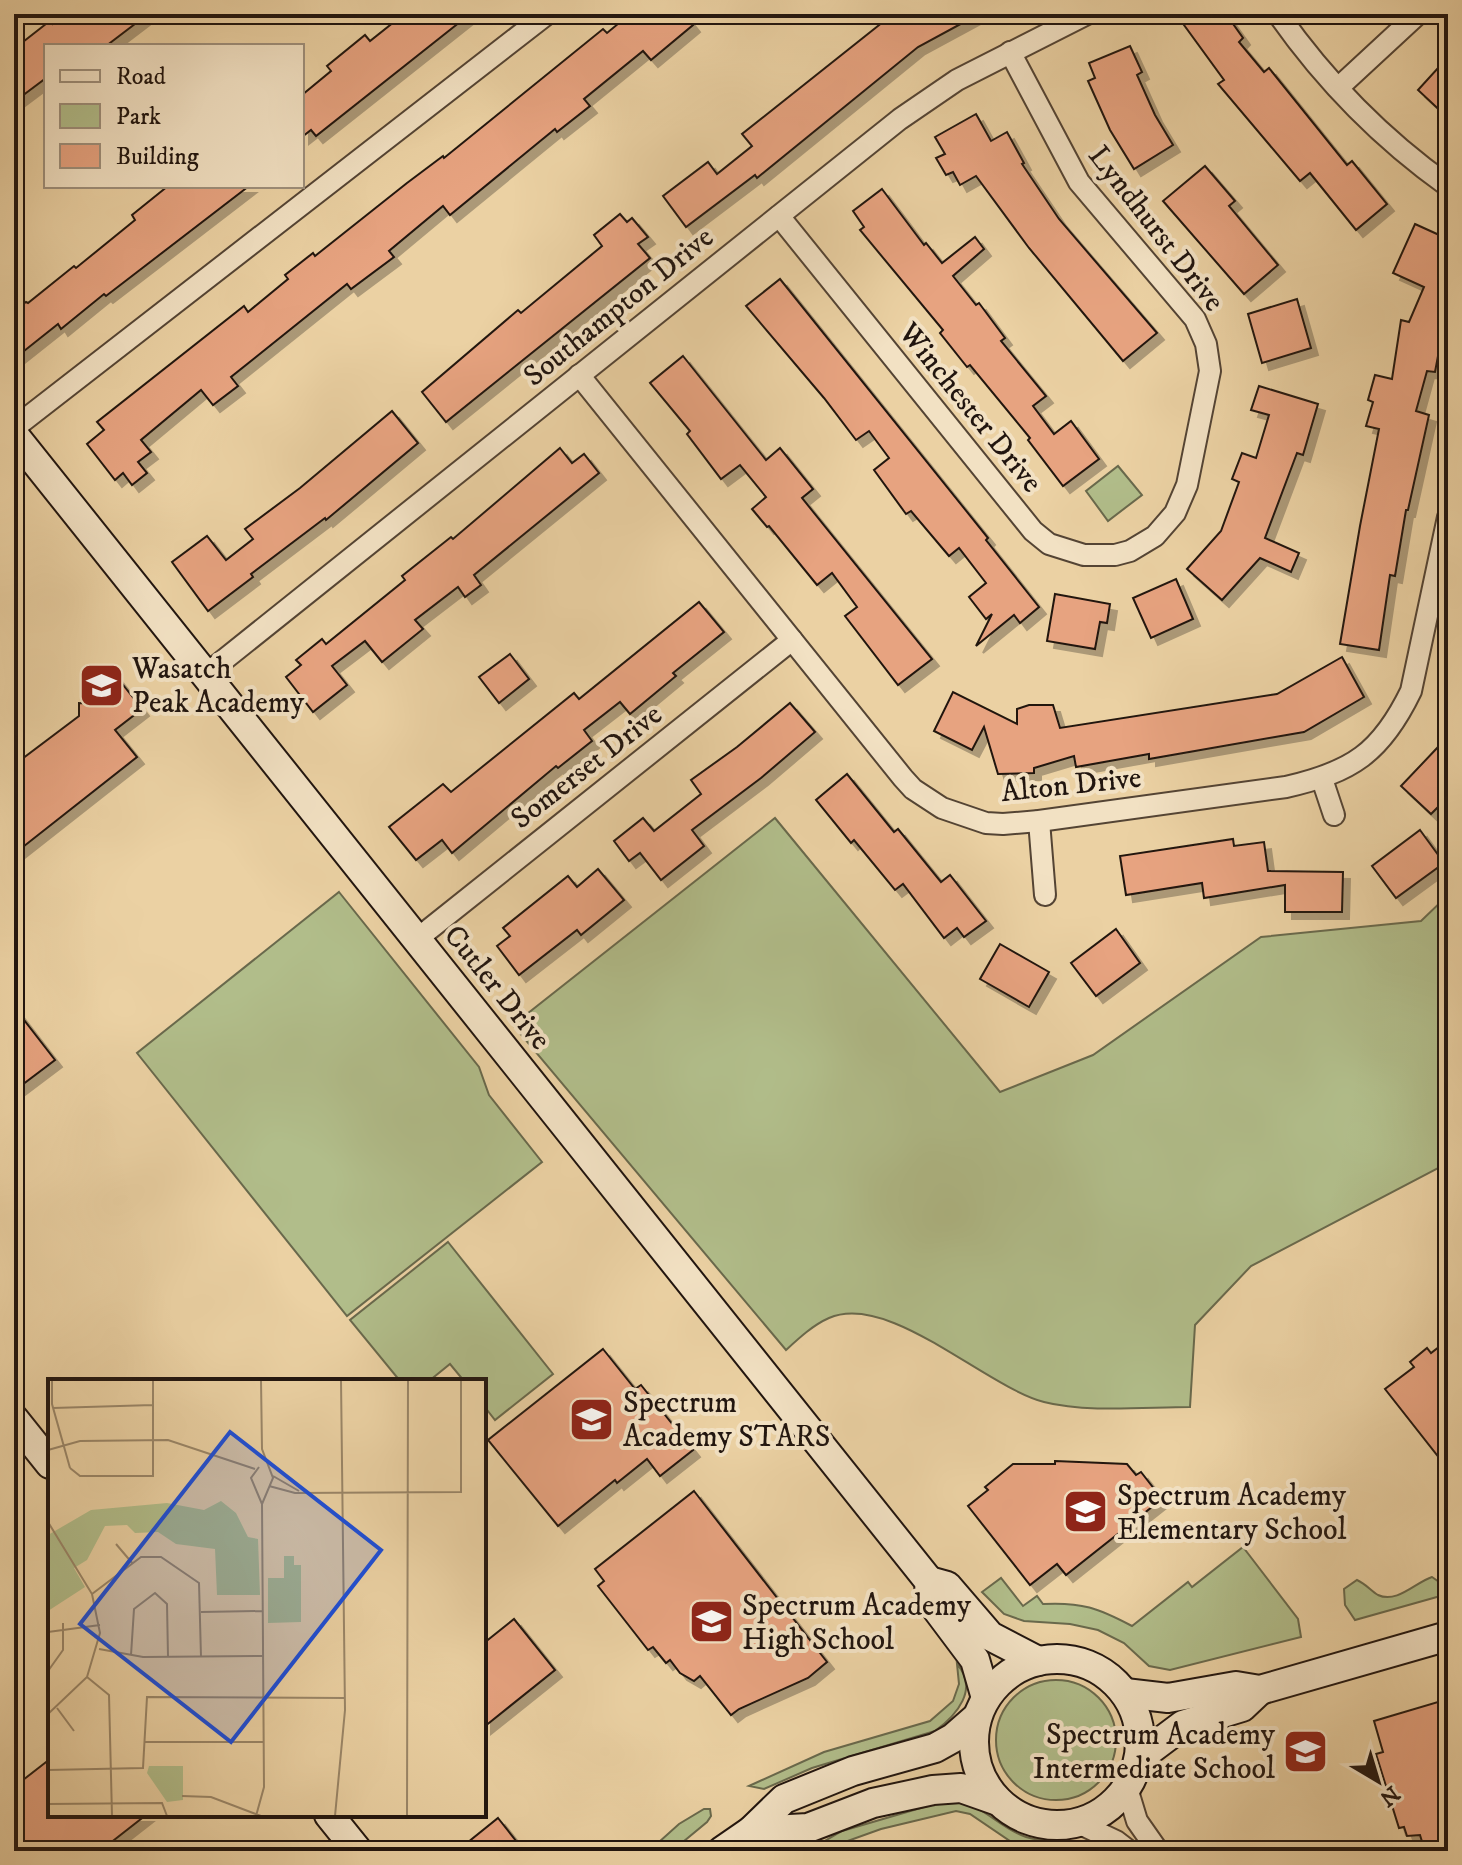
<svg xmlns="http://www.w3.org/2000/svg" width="1462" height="1865" font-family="'IM FELL DW Pica',serif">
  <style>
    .green { fill: #b1bd8a; stroke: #69694c; stroke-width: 2 }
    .building { fill: #e7a380; stroke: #21150f; stroke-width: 2; filter: url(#shadow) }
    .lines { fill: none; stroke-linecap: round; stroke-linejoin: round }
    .street-casing { stroke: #544434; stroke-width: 24 }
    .secondary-casing { stroke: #21150f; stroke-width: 32 }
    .street { stroke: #f2e1c3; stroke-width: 20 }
    .secondary { stroke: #f2e1c3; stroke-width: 28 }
    .labels { text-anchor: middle; stroke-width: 8; stroke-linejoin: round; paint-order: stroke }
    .street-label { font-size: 30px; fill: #21150f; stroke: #f2e1c3 }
    .poi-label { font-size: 30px; fill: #21150f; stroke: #f2e1c3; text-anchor: start }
    .inset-road { fill: none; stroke: #9a8668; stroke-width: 2 }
    .view { fill: #1d4ed8; fill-opacity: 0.15; stroke: #1d4ed8; stroke-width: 4 }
    .inset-edge { fill: none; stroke: #21150f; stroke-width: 4 }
  </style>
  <defs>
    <filter id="shadow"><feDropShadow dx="7" dy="7" stdDeviation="0" flood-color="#0004"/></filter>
  </defs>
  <rect width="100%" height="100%" fill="#ebd1a3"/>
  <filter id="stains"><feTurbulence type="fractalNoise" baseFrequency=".0025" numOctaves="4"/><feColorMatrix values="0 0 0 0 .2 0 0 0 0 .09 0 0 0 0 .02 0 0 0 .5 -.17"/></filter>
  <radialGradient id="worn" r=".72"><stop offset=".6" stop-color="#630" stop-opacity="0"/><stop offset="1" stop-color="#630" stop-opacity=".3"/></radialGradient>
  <g class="green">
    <polygon points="1118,466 1142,495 1108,521 1086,491"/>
    <path d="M775,818l225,274 93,-37 168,-118 160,-16 27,-26v268l-197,103 -56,59 -5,82c-43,0 -104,6 -146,-5 -60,-16 -155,-110 -215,-84 -16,7 -30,20 -43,32l-273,-325z"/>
    <polygon points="339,892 479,1067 489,1095 542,1162 347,1316 137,1053"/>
    <polygon points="448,1242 553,1374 495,1420 484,1406 484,1381 464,1381 450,1364 429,1381 400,1381 350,1320"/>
    <path d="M1243,1547l55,72 3,18 -131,33 -21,-4 -25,-23 -26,-13 -28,-6 -46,-3 -20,-7 -22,-22 19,-14 22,28 14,-10 6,8c39,-2 55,4 89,22l56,-44 4,5z"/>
    <path d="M1432,1577l10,7 2,11 -89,25 -10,-15 -1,-16 13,-9c9,4 14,11 21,15 19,9 38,-13 54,-18z"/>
    <path d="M957,1664c22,25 0,51 -22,67l-123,37 -48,21 -15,-3 75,-34 106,-31 23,-20 6,-17z"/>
    <circle cx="1056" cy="1740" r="60"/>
    <path d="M948,1800c32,0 50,28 78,37 29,9 60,-2 86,14l-83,-3 -19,-7 -40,-27 -14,-3 -75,18 -50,18 -13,-2 24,-14z"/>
    <polygon points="704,1809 710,1809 711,1816 707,1822 672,1851 649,1851 679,1824"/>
  </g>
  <g class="building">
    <polygon points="66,14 148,14 106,46 46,46 46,78 14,102 14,49 51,20 53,24"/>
    <polygon points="404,14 470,14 316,136 311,130 302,137 302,95 331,71 327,66 365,35 370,41"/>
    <polygon points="630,14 684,14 693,25 651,60 643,51 584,99 590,106 557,132 555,129 450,215 443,206 389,251 394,257 351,289 347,284 231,377 238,386 213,405 201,390 141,440 151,452 138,462 147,473 132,485 123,473 115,480 87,444 104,430 97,422 244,306 248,312 288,279 285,275 313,253 315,256 407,183 443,156 444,158 603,29 607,33"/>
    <polygon points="893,14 979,14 918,47 757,178 755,175 686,227 663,196 708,162 717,174 752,146 742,134"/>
    <polygon points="1176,14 1226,14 1243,38 1239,42 1264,72 1269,68 1347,165 1352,161 1387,204 1356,230 1310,173 1300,181 1218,84 1224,80"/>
    <polygon points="1130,46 1142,72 1137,75 1155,115 1173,145 1134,169 1110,130 1088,81 1095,78 1089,63"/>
    <polygon points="1448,57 1448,118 1418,90"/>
    <polygon points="976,114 991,141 1007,132 1024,163 1022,164 1059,219 1157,333 1123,361 1029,248 976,176 960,185 953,172 946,175 936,158 945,154 935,137"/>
    <polygon points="1205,166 1235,201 1229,206 1278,265 1244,294 1163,201"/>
    <polygon points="168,186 249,186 106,296 104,294 61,329 58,324 14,359 14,311 26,302 28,303 74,266 76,268 135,220 132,215"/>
    <polygon points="882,189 924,245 926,243 942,263 975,237 984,249 953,276 976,305 979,303 1005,338 1001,341 1046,396 1033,406 1054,434 1071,421 1099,459 1063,486 1028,440 1030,438 970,365 967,367 940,333 943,330 860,230 864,227 853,211"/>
    <polygon points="620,214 627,222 632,218 648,237 638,244 650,258 446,422 422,392 518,310 521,313 602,246 594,235"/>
    <polygon points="1415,224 1448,239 1448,256 1442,269 1448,272 1448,303 1435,372 1427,371 1416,411 1429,415 1408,510 1406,510 1395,576 1390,575 1379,650 1340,644 1360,526 1379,429 1366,426 1373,402 1368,400 1375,375 1392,379 1401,320 1409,322 1424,287 1393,273"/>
    <polygon points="780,279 988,538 986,540 1039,607 1020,623 1014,615 976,646 992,614 986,619 969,597 986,583 959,548 949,556 911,511 906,514 874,470 889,458 869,431 856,440 824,398 746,306"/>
    <polygon points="1297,299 1311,348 1262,363 1248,314"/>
    <polygon points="683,356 766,460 780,448 813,489 802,498 932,659 898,685 845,616 857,607 832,573 817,585 769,526 767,527 752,509 766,497 740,465 721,479 687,434 690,431 650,383"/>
    <polygon points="1259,386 1318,404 1303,455 1297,453 1265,538 1299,553 1291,572 1260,558 1222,600 1187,569 1221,531 1239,482 1232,479 1242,453 1256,458 1269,415 1251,410"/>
    <polygon points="392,411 418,443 326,520 325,518 251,574 253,577 208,611 172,562 207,536 226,560 253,539 245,529 300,488"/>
    <polygon points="560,448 572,463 584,454 599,473 474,575 481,585 465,597 458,587 415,620 423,629 382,662 365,641 332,666 347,685 313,712 286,677 301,665 296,660 322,639 326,644 405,580 402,576 451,537 453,539"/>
    <polygon points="1176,579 1193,619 1151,638 1133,598"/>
    <polygon points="1055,594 1110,604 1107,623 1100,622 1095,649 1047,641"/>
    <polygon points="699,602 724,632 673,673 676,676 630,714 620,702 584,730 592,741 558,768 556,766 452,853 442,840 416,860 389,827 443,784 451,792 574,693 579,699"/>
    <polygon points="510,654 529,679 499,703 479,677"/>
    <polygon points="1342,657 1364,697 1304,732 1149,759 1149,754 1076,767 1074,756 1034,768 1034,773 998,774 984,727 972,750 934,731 953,692 1017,724 1017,709 1029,705 1053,705 1060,728 1277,694"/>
    <polygon points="113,672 142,709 115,730 137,757 14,854 14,765 79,716 79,703 93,704 93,688"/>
    <polygon points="790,703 815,732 761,778 692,830 704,846 661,880 640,853 629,861 614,841 643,818 654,831 701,794 691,780 737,747"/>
    <polygon points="1439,746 1448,754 1448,797 1431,814 1401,786"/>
    <polygon points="847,774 894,832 898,829 941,882 950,875 986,921 964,937 957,928 944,938 903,884 895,890 854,840 851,843 816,800"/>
    <polygon points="1420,830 1444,863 1396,898 1372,866"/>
    <polygon points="1233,839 1234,846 1264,842 1268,871 1343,872 1342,912 1285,912 1285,885 1204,898 1202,883 1126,895 1120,856"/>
    <polygon points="598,869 624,900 581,935 577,930 519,975 497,946 510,936 503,928 568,876 577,887"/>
    <polygon points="1116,929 1140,963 1096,996 1071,963"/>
    <polygon points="1000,944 1049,972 1029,1007 980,979"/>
    <polygon points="14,1007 55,1060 14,1091"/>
    <polygon points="1448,1340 1448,1469 1385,1389 1414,1367 1410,1362 1427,1348 1431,1353"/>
    <polygon points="603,1349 635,1389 641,1385 693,1450 660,1476 647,1459 617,1483 615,1480 558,1526 488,1440"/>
    <polygon points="1055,1461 1127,1464 1136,1475 1141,1472 1162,1499 1066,1575 1057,1564 1030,1585 968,1506 988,1490 985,1487 1013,1464 1055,1464"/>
    <polygon points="694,1491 827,1662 808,1678 739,1709 731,1715 700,1676 694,1681 680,1673 670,1660 666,1663 653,1647 648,1650 598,1586 604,1581 595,1569"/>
    <polygon points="514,1619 555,1670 484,1727 484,1643"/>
    <polygon points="1448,1699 1448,1851 1429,1851 1428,1846 1424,1848 1420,1835 1407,1836 1404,1827 1399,1828 1376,1754 1383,1752 1374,1721"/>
    <polygon points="50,1759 50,1815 146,1815 100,1851 14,1851 14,1787"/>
    <polygon points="498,1818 524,1851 457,1851"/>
  </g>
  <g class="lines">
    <defs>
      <g id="street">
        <path d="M1278,14c47,67 104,125 170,172"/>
        <polyline points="1338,88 1418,14"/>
        <polyline points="779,216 1033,531 1049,544 1084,555 1115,555 1130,551 1155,536 1175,513 1187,485 1210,371 1206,344 1195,319 1079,182 1010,52"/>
        <path d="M579,375l324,403 10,11 29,19 44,15 17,1 36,-3 247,-34c66,-15 95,-34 125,-96l37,-174"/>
        <polyline points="14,428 547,14"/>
        <polyline points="205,675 900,119 957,80 1087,14"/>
        <polyline points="1322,779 1334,815"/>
        <polyline points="1039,821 1045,895"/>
        <polyline points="417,939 792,640"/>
        <polyline points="1127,1788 1137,1821 1158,1851"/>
        <polyline points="1078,1823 1116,1841 1129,1851"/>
      </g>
      <g id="secondary">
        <polyline points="14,435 929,1581 930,1600 975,1660 986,1698"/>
        <polyline points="14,1419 50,1464"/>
        <polyline points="929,1581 947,1586 990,1636 1038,1661"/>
        <circle cx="1057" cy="1742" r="83"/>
        <polyline points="1125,1693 1168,1698 1236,1686 1260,1690 1448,1636"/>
        <polyline points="1139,1758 1183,1725 1242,1707 1260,1690"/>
        <polyline points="329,1815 358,1851"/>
        <polyline points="751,1831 808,1828 873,1803 933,1790 961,1788 998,1801"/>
        <polyline points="722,1851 751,1831 784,1799 853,1771 935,1748 953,1738 977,1717"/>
      </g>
    </defs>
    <use href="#street" class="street-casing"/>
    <use href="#secondary" class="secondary-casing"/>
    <use href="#street" class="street"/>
    <use href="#secondary" class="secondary"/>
  </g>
  <defs>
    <symbol id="school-square" viewBox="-11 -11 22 22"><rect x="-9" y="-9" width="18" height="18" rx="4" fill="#8f2418" stroke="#f2e1c3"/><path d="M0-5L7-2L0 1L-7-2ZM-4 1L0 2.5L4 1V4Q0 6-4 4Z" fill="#fff"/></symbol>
  </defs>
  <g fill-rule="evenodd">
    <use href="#school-square" x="76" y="660" width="51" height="51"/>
    <use href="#school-square" x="566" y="1394" width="51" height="51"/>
    <use href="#school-square" x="1060" y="1486" width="51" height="51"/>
    <use href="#school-square" x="686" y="1596" width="51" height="51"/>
    <use href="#school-square" x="1280" y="1726" width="51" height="51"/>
  </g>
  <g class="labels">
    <g class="street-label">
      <text transform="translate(1157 228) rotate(52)" y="10">Lyndhurst Drive</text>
      <text transform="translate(618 306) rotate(-39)" y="10">Southampton Drive</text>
      <text transform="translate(971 407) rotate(51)" y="10">Winchester Drive</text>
      <text transform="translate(586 766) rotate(-38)" y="10">Somerset Drive</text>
      <text transform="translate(1071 784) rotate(-6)" y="10">Alton Drive</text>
      <text transform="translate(498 987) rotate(51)" y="10">Cutler Drive</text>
    </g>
    <g class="poi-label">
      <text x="132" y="678">Wasatch<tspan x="132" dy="34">Peak Academy</tspan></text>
      <text x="623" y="1412">Spectrum<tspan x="623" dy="34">Academy STARS</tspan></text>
      <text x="1117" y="1505">Spectrum Academy<tspan x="1117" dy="34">Elementary School</tspan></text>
      <text x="742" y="1615">Spectrum Academy<tspan x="742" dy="34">High School</tspan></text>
      <text x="1275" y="1744" text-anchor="end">Spectrum Academy<tspan x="1275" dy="34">Intermediate School</tspan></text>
    </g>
  </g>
  <g transform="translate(48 1379)">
    <rect width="438" height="438" fill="#ebd1a3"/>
    <path d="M173,122l15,12 12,24 10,2 2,56h-43l-2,-46 -39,-5 -18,-12 -23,1 -8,-8 -22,1 -18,34 -13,8 11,19 -37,24v-76l43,-25 76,-7 37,7zM236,177h10v9h7v57l-33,1v-45h16zM101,387h34v34l-16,2 -20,-29z" fill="#b1bd8a"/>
    <path class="inset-road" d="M4,1v24l18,64M5,29l100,-3M0,71l32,-9 88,-1 87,29M211,88l-8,11 11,26M22,89l10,8h73v-96M225,97l26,15M221,107l26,7 166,-1v-112M0,143l44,72 8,39 -13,44 -39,37M68,165l17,20M44,215l49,-37h20l38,26 2,74M153,233l62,-1M0,253l52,-7M51,270l44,8 120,-1M83,276l3,-46 21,-16 12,11 1,53M0,292l15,-21v-27M39,298l22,18 3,121M9,329l17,23M96,363h120M0,391l95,-2 4,-71 198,1M134,417l29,1 50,19M0,425l114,-1 5,13M208,437l8,-29 -2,-283 11,-26 -11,-29 -1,-69M287,437l10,-106 -4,-330M359,437l1,-436"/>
    <path class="view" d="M182,53l151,118 -150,192 -151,-118z"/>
    <rect width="438" height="438" class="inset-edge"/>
  </g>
  <rect width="1462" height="1865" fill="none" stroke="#ebd1a3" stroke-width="48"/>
  <rect x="16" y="16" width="1430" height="1833" fill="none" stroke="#21150f" stroke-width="4"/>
  <rect x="24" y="24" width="1414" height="1817" fill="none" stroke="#21150f" stroke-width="2"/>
  <rect x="44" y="44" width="260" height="144" fill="#f2e1c3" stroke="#9e8f7b" stroke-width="2"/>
  <rect x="60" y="70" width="40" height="12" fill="#f2e1c3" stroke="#9e8f7b" stroke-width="2"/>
  <text x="116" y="84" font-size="24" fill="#21150f">Road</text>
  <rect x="60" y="104" width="40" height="24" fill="#b1bd8a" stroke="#9e8f7b" stroke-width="2"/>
  <text x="116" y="124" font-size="24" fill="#21150f">Park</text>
  <rect x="60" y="144" width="40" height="24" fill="#e7a380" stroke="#9e8f7b" stroke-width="2"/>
  <text x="116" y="164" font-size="24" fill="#21150f">Building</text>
  <g transform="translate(1378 1781) rotate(142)" stroke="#f2e1c3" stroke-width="6" paint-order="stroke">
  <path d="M0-6L14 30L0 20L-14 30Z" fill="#21150f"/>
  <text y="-12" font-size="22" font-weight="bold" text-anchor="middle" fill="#21150f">N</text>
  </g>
  <rect width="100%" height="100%" filter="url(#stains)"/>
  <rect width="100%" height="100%" fill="url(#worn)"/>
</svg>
